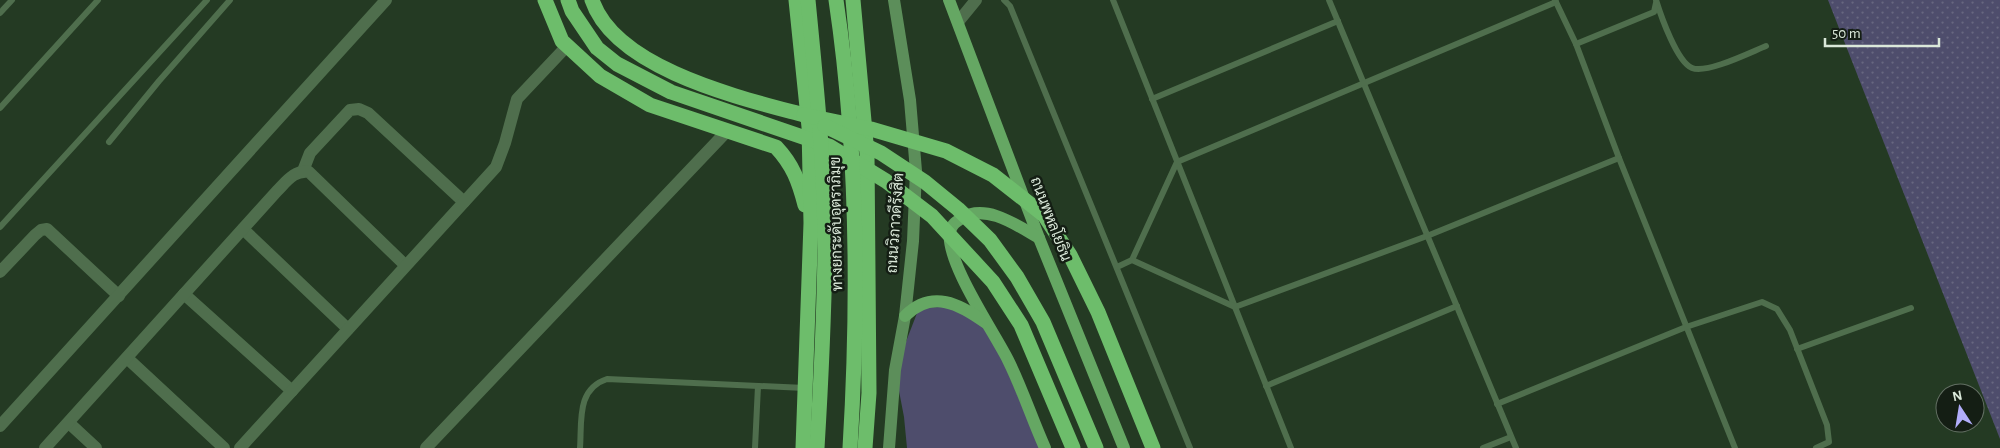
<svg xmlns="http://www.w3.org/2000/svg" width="2000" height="448" font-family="'Alegreya Sans',Sarabun,sans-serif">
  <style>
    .grass { fill: url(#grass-dots) }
    .park { fill: #4e4d6c }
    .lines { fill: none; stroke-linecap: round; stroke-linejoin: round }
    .lane { stroke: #4f6e4d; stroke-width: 6 }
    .street { stroke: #4f6e4d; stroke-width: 12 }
    .secondary { stroke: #5c8e5a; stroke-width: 12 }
    .primary { stroke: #65a763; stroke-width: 12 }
    .highway { stroke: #6dbd6b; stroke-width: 15 }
    .highway-bridge { stroke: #6dbd6b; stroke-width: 15 }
    .labels { text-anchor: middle; stroke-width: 5; stroke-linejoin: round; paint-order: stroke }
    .street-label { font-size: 15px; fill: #dae8d9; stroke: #141e14 }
  </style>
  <defs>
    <pattern id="grass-dots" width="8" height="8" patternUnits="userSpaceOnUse" patternTransform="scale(1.25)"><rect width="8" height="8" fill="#4e4d6c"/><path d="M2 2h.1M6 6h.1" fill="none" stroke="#676780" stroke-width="1.8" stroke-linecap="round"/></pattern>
  </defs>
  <rect width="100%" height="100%" fill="#243a23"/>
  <polygon class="grass" points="1828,0 2000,0 2000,439"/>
  <polygon class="park" points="960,306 992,335 1040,448 907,448 904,417 895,370 919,308"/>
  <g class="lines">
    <g class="lane">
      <polyline points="1004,0 1010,6 1190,448"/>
      <polyline points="1113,0 1291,448"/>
      <polyline points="1329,0 1516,448"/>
      <polyline points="1555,0 1576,44 1619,158 1735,448"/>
      <path d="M1656,0c5,16 21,62 36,68 15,6 59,-16 74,-22"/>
      <polyline points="0,13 12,0"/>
      <polyline points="1576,44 1654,12 1656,3"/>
      <polyline points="1152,99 1338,21"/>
      <polyline points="0,108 98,0"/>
      <polyline points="109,142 159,81 230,0"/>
      <polyline points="0,227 207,0"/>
      <polyline points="1132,260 1177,162 1556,2"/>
      <polyline points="1117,267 1132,260 1235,307 1427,236 1619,158"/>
      <polyline points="1797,349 1911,308"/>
      <polyline points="1266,386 1457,306"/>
      <polyline points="1497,404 1686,327 1762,302 1777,309 1790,330 1827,425 1829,442 1816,448"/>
      <path d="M580,448c2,-26 -4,-59 27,-69l198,9"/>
      <polyline points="755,448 758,386"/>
      <polyline points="1483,448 1511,437"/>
    </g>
    <g class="street">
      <polyline points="958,22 976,0"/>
      <polyline points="303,171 310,153 350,110 359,109 368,113 464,202"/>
      <polyline points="243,229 348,329"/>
      <polyline points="0,272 35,235 41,230 47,229 119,296"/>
      <polyline points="184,294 292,391"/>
      <polyline points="127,358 224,448"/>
      <polyline points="69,423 96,448"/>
      <polyline points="0,426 386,0"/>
      <path d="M45,448l232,-257c10,-10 17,-21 32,-19l96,93"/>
      <polyline points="240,448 496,167 505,143 517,99 567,46"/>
      <polyline points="426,448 728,130"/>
    </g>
    <polyline class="secondary" points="889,448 895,370 905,316 913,241 916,171 910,100 894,0"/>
    <g class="primary">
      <polyline points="949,0 1039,238 1124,448"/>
      <path d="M1039,238c-21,-12 -53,-35 -77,-20 -6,4 -11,7 -12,14 -5,29 44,100 58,128 14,28 24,59 37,88"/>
      <path d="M905,316c27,-27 55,-12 81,7"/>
    </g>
    <g class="highway">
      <path d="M545,0l17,41 38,35 50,29 126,42c17,18 23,35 29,58"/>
      <path d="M592,0c23,69 149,98 212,115"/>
      <polyline points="796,0 809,127 811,223 803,448"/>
      <polyline points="853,0 867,154 869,393 865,448"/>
    </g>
    <g class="highway-bridge">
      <polyline points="568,0 572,11 597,48 617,64 671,92 829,146 886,181 932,216 993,282 1021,325 1073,448"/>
      <path d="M808,0c8,83 17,167 17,250 -1,66 -4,132 -8,198"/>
      <path d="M836,0c22,148 23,299 14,448"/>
      <polyline points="804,115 871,129 946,151 993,175 1044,215 1070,255 1098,312 1153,448"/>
      <polyline points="825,126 881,153 925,182 958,209 990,240 1017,277 1043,322 1096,448"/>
    </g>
  </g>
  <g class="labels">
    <g class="street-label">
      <text transform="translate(1051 219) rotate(69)" y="5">ถนนพหลโยธิน</text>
      <text transform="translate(895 223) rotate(-86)" y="5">ถนนวิภาวดีรังสิต</text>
      <text transform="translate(836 224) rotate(-91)" y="5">ทางยกระดับอุตราภิมุข</text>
    </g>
  </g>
  <g transform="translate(1960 408) rotate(348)"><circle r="24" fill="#141e14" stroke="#636f63"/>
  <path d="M0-4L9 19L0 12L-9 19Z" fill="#b1adfa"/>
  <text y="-8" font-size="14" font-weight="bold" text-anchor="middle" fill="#dae8d9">N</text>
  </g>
  <path d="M1825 38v8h114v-8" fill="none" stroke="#dae8d9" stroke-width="2.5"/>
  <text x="1832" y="38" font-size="15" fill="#dae8d9" stroke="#141e14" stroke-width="4" paint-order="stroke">50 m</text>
</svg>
